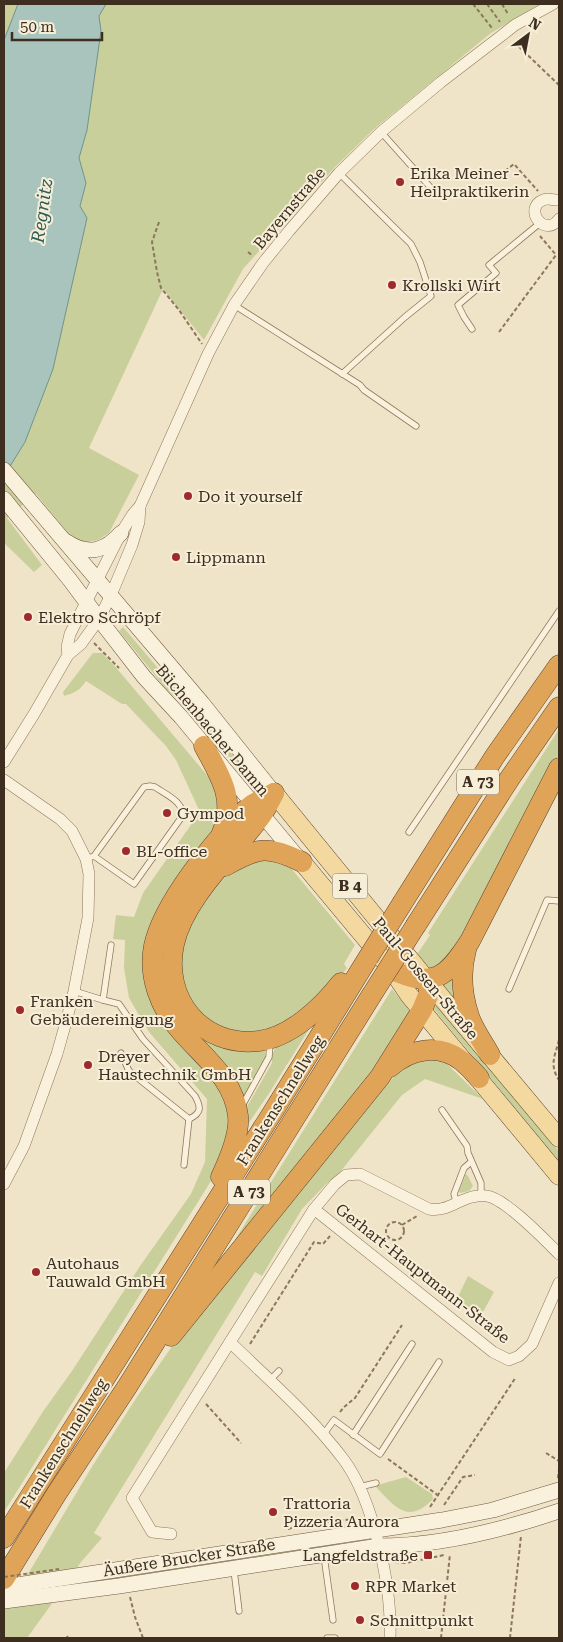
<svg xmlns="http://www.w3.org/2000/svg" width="563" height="1642" font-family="'Roboto Serif',serif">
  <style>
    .green { fill: #c9cf9b }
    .water { fill: #a9c4bc; stroke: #6f938a }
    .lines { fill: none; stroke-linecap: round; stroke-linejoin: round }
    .lane-casing { stroke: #8d765c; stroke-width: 7 }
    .street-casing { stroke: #8d765c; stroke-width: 12 }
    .secondary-casing { stroke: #6f573f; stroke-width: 16 }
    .primary-casing { stroke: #5b4430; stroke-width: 19 }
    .highway-casing { stroke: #5b4430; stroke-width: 21 }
    .path { stroke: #8d765c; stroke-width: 2; stroke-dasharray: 4 2.5; stroke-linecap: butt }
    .lane { stroke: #faf1dc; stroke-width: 5.5 }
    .street { stroke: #faf1dc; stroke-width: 11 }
    .secondary { stroke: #faf1dc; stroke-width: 15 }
    .primary { stroke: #f3d9a0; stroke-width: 18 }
    .highway { stroke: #e0a458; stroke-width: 20 }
    .highway-bridge-casing { stroke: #5b4430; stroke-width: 21; stroke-linecap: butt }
    .path-bridge { stroke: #8d765c; stroke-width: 2; stroke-dasharray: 4 2.5; stroke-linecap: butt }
    .highway-bridge { stroke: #e0a458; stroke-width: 20 }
    .poi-dot { fill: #9e2a2b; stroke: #f7eed8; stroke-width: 2 }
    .labels { text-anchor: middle; stroke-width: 4; stroke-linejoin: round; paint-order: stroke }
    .shield { fill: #f7eed8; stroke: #756857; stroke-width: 1 }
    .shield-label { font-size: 15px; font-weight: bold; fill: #3d2e20 }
    .poi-label { font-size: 16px; fill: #3d2e20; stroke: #f7eed8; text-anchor: start }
    .street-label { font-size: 16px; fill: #3d2e20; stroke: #f7eed8 }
    .water-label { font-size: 18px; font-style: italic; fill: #2f5d5a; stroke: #f7eed8 }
  </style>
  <rect width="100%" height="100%" fill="#f0e4c8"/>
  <g class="green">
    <polygon points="4,4 18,4 4,40"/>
    <polygon points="106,4 540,4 491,33 374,129 335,167 243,269 204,340 163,289 89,448 139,475 109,533 98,540 89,542 89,544 72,538 36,494 7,518 42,565 34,572 4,543 4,476 25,442 53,369 87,218 80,206 86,183 79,158 87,130 101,31 99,16"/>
    <polygon points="123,627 168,680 199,712 248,771 254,782 251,784 192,712 167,690 119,631"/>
    <path d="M93,653h9l11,11 105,124 1,36 -69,113 73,151 9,35 -16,50 -212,339v-39l40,-63 28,-39 68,-105 51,-72 14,-32 2,-63 -58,-67 -20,-34 -5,-30 1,-28 -12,-1 3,-24 18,2 9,-24 57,-81 -24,-52 -10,-14 -40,-42h-4l-36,-23c-6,9 -11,12 -22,15l-1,-4z"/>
    <polygon points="559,729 559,754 452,956 429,971 416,956 430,935 428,933"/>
    <polygon points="247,858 285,861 355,945 344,964 347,968 341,976 276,1031 224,1032 190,1005 177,956 197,912 229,872"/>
    <polygon points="452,976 459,1005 440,985"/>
    <polygon points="392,989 413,1015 397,1040 240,1241 236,1238"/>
    <polygon points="437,1003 438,1003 559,1151 559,1162 434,1009"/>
    <polygon points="184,1018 264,1045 266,1059 244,1098 201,1044"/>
    <polygon points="313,1023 268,1095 246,1127 244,1112 272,1063 272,1055 278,1041"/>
    <polygon points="429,1058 446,1063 483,1099 425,1079 402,1095 340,1172 326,1184 302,1209 262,1276 255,1272 94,1533 102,1538 81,1562 66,1583 339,1541 339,1545 289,1552 245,1563 64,1587 27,1638 4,1638 4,1610 31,1569 93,1465 137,1397 168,1352 225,1279 253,1248 400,1069"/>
    <polygon points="466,1174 468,1176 473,1186 469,1191 460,1193 459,1191"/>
    <polygon points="468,1276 494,1292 478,1321 455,1303"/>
    <path d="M406,1477l26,17 1,5c-25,26 -38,8 -57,-12l5,-3z"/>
  </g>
  <polygon class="water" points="18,4 106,4 99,16 101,31 87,130 79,158 86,183 80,206 87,218 53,369 25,442 4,476 4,40"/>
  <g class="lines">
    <defs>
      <g id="lane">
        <polyline points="381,132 431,188"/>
        <polyline points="339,173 411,244 420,262 431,296 405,317 342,374"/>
        <polyline points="234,305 360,385 364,390 416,426"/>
        <polyline points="472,329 464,317 458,305 496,273 489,265 540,223"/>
        <polyline points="409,832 559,611"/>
        <path d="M86,859l8,-3 40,28 47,-66c6,-15 -16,-24 -26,-31l-5,-1 -6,1 -50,69"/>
        <polyline points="509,989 547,900 559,901"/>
        <polyline points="74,991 103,1000 111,945"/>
        <path d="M103,1000l16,4 24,35 52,57c6,11 7,17 -6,23l-60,-48 -8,-18"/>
        <polyline points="242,1106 269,1057 270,1042"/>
        <polyline points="442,1110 467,1146 468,1153 481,1183 481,1196"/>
        <polyline points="184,1165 189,1119"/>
        <polyline points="457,1204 454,1194 464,1168 471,1162"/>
        <polyline points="270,1380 279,1371"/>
        <polyline points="323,1435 334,1420 380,1454 439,1362"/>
        <polyline points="353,1435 412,1344"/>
        <polyline points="359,1487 376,1483"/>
        <polyline points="324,1556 333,1620"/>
        <polyline points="234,1570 239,1611"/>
        <polyline points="327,1638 335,1638"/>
      </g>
      <g id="street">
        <path d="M559,200c-5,1 -10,-3 -16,0 -20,8 1,39 16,19"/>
        <polyline points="68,655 67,647 70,634 121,533 133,514 140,506 208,354 234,305 263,263 289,231 339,173 381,132 441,82 501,36 515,25 553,4"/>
        <polyline points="4,762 34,714 68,655 81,644 99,619 111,595 132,545 139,522 140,506"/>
        <polyline points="4,780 60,819 72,831 86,859 89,874 88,918 74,991 66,1022 57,1054 24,1146 4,1184"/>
        <polyline points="314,1209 493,1352 509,1360 519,1356 532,1344 559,1283"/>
        <polyline points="171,1534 152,1532 132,1498 230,1342"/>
        <path d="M390,1638c2,-50 -16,-137 -46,-178 -33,-44 -75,-80 -114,-118l84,-133 21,-25 11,-9 14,-1 69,35c17,3 27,-8 43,-12 5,-1 11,-2 15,-1 19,3 58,44 72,58"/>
      </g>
      <g id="secondary">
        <polyline points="4,470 202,703 274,793"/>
        <polyline points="4,499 70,580 99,619 144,677 181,717 299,859"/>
        <path d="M67,542c21,14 38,9 54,-9"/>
        <polyline points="4,1587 442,1520 493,1510 559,1490"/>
        <path d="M4,1601l115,-15 260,-40c59,0 124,-16 180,-35"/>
      </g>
      <g id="primary">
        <polyline points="274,793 426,979 559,1138"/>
        <polyline points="302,862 392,970 409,995 559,1176"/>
      </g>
      <g id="highway">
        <path d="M204,746c16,30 32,52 18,87"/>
        <path d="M274,793c-4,8 -8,16 -13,23 -28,38 -77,82 -87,128 -12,55 28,104 85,97 32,-4 63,-34 82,-58"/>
        <path d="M225,866c33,-19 43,-21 77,-4"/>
        <polyline points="403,902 495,756 559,665"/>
        <polyline points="416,925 510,778 559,707"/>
        <path d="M466,950c-6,22 -4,45 3,66 4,13 14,26 21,39"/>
        <path d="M392,970c42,19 55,7 78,-29l89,-173"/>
        <path d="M390,1067c20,-18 49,-24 72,-6 6,5 12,11 17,17"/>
        <path d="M221,1177c7,-15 19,-44 17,-61 -4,-38 -35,-59 -58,-86 -20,-22 -32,-54 -26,-84 9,-43 59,-103 89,-134l10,-8 21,-11"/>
        <polyline points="171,1336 380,1077 422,1010 429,993 428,982"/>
        <polyline points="4,1538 273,1112 368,958"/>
        <polyline points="4,1579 57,1493 127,1387 371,996"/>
      </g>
    </defs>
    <use href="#lane" class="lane-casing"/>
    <use href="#street" class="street-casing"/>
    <use href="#secondary" class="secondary-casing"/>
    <use href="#primary" class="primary-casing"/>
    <use href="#highway" class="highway-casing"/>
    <g class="path">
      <polyline points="473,4 492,28"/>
      <polyline points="487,4 500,22"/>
      <polyline points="502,4 508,14"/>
      <polyline points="514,42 559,85"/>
      <polyline points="505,171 514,164 538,191"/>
      <polyline points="159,222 152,242 157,272 161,288 179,310 202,344"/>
      <polyline points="248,252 253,256"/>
      <polyline points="499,332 556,255 540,236"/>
      <polyline points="94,643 119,668"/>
      <path d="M559,1040c-4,16 -10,25 0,40"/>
      <circle cx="395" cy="1231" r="9"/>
      <polyline points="402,1225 417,1216"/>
      <polyline points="380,1247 389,1237"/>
      <polyline points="250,1344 314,1242 323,1244 330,1236"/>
      <polyline points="206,1404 241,1443"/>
      <polyline points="340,1412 344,1407 355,1398 402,1325"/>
      <polyline points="546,1453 559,1461"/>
      <polyline points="388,1459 439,1496"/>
      <polyline points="558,1478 559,1469"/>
      <polyline points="444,1505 463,1477 475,1475"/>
      <polyline points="430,1507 516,1377"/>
      <polyline points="288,1529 300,1525 354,1519"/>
      <polyline points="395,1562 406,1563 444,1555"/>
      <polyline points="130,1597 135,1617 143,1638"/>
      <polyline points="67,1636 68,1638"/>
      <polyline points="441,1638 450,1554"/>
      <polyline points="510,1638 521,1536"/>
    </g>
    <use href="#lane" class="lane"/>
    <use href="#street" class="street"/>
    <use href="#secondary" class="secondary"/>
    <use href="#primary" class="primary"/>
    <use href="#highway" class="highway"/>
    <defs>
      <g id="highway-bridge">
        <polyline points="368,958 403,902"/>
        <polyline points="371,996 416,925"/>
      </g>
    </defs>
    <use href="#highway-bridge" class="highway-bridge-casing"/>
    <polyline class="path-bridge" points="4,1577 59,1569"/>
    <use href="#highway-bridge" class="highway-bridge"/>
  </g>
  <g class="poi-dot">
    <circle cx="400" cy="182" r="5"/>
    <circle cx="392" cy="285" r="5"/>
    <circle cx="188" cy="496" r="5"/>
    <circle cx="176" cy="557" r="5"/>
    <circle cx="28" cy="617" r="5"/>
    <circle cx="167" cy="813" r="5"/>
    <circle cx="126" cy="851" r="5"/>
    <circle cx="20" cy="1010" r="5"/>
    <circle cx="88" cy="1065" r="5"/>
    <circle cx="36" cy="1272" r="5"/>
    <circle cx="273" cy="1512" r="5"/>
    <rect x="423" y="1550" width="10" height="10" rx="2.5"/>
    <circle cx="355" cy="1586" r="5"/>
    <circle cx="360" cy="1620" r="5"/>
  </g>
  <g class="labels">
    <g class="shield">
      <rect x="457" y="769.5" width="42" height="25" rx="4"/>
      <rect x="332.5" y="873.5" width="35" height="25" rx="4"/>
      <rect x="228" y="1179.5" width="42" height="25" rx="4"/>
    </g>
    <g class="shield-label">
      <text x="478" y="787">A 73</text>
      <text x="350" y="891">B 4</text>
      <text x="249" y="1197">A 73</text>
    </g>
    <g class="poi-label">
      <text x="410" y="179">Erika Meiner -<tspan x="410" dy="18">Heilpraktikerin</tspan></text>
      <text x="402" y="291">Krollski Wirt</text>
      <text x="198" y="502">Do it yourself</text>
      <text x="186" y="563">Lippmann</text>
      <text x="38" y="623">Elektro Schröpf</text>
      <text x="177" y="819">Gympod</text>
      <text x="136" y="857">BL-office</text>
      <text x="30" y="1007">Franken<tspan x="30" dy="18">Gebäudereinigung</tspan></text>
      <text x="98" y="1062">Dreyer<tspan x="98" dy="18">Haustechnik GmbH</tspan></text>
      <text x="46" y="1269">Autohaus<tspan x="46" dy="18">Tauwald GmbH</tspan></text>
      <text x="283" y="1509">Trattoria<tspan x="283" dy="18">Pizzeria Aurora</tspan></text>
      <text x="418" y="1561" text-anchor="end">Langfeldstraße</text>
      <text x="365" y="1592">RPR Market</text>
      <text x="370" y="1626">Schnittpunkt</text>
    </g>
    <g class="street-label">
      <text transform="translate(289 208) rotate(-50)" y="6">Bayernstraße</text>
      <text transform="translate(213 730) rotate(50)" y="6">Büchenbacher Damm</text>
      <text transform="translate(426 978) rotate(50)" y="6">Paul-Gossen-Straße</text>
      <text transform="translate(280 1100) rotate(-58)" y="6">Frankenschnellweg</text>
      <text transform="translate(423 1273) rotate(38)" y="6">Gerhart-Hauptmann-Straße</text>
      <text transform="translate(63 1443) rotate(-58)" y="6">Frankenschnellweg</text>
      <text transform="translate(189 1557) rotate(-9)" y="6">Äußere Brucker Straße</text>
    </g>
    <g class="water-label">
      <text transform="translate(42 211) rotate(-82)" y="6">Regnitz</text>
    </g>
  </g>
  <rect width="563" height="1642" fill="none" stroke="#3d2e20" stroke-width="10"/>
  <g transform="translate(528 35) rotate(32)" stroke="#f7eed8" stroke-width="4" paint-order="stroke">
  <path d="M0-4L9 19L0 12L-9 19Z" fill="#3d2e20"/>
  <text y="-8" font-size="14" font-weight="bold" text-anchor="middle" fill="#3d2e20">N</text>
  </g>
  <path d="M12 32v8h90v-8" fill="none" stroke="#3d2e20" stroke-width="2.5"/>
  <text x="20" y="32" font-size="15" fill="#3d2e20" stroke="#f7eed8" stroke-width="4" paint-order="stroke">50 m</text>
</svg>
